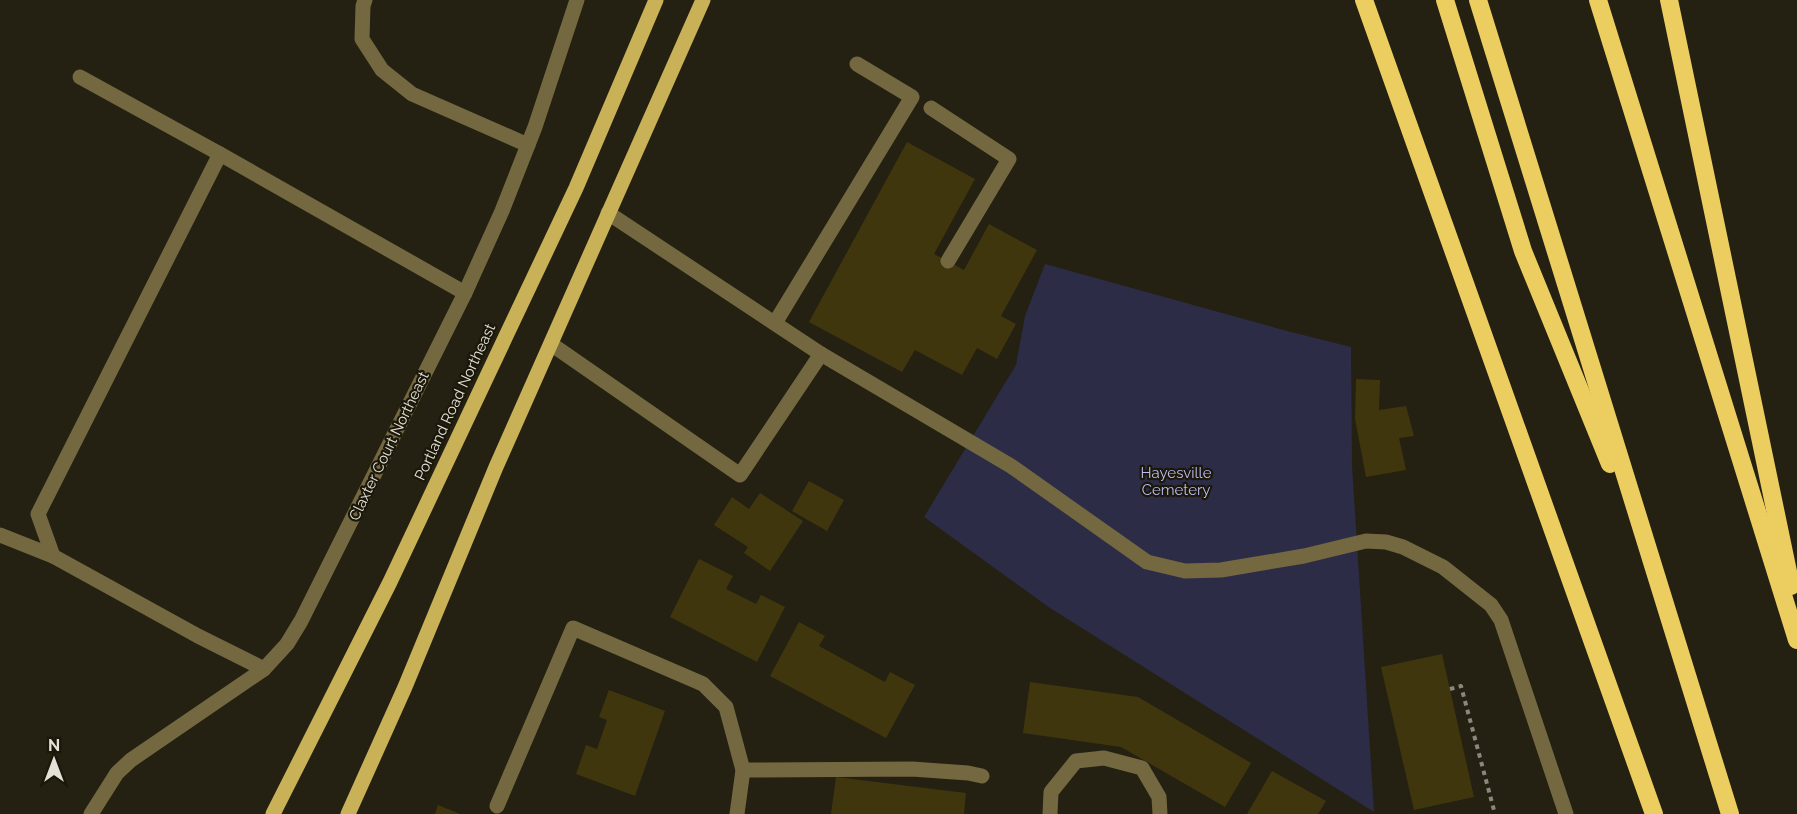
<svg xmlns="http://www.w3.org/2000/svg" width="1797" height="814" font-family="Raleway,sans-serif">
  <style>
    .green { fill: #2c2c47 }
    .building { fill: #40360e }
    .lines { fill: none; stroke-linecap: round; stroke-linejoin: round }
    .path { stroke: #8a877c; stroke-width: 4; stroke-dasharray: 4.5 4.5; stroke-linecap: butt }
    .minor { stroke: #746840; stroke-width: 15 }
    .major { stroke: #c9b158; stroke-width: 15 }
    .highway { stroke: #ebcd60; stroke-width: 18 }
    .labels { text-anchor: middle; stroke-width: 4.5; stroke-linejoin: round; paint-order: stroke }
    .street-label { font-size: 15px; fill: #e4e2d8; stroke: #1b1709 }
    .park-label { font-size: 15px; fill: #bcbdf7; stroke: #1b1709 }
  </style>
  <rect width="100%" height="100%" fill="#242012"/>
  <polygon class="green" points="1045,264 1291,332 1351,347 1352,465 1374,812 1050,608 924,517 1016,365 1025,316"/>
  <g class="building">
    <polygon points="907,142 975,179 934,254 964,270 989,224 1037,250 1001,316 1016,324 997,359 977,348 962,375 915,350 902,372 809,322"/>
    <polygon points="1356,379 1380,380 1379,410 1406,406 1414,436 1399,438 1406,470 1366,477 1355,419"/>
    <polygon points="809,481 844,500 827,531 792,511"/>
    <polygon points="760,493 803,521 770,571 744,553 748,547 714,525 732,497 749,509"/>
    <polygon points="699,559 733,576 726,589 756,604 761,595 785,607 757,662 670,617"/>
    <polygon points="799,622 825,636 819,646 885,682 890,672 915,685 886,738 770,676"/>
    <polygon points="1442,654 1474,797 1414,810 1381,667"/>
    <polygon points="1030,682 1138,697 1251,763 1225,807 1121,747 1023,733"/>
    <polygon points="609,690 665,711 635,796 576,774 586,745 597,749 607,720 599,717"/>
    <polygon points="1272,771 1326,801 1318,814 1247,814"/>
    <polygon points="836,777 966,793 964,814 831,814"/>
    <polygon points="438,805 460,814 435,814"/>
  </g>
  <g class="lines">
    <polyline class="path" points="1450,689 1461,686 1495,814"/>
    <g class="minor">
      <polyline points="365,0 363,6 362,39 382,70 412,94 528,145"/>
      <polyline points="80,77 220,154"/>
      <polyline points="931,108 1009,159 948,261"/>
      <polyline points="608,213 821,354 1011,466 1147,562 1185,571 1221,570 1304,556 1366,541 1386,542 1403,547 1443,567 1491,605 1501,620 1566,814"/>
      <polyline points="775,323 912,97 857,64"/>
      <polyline points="551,344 740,475 821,354"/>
      <polyline points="0,535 53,556"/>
      <polyline points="264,669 198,636 53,556 38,514 220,154 465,293"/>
      <polyline points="743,770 912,769 968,773 982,776"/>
      <polyline points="497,806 573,628 703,684 726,707 743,770 737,814"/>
      <polyline points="91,814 117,773 131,760 264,669 287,644 301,621 465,293 502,211 535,127 577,0"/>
      <polyline points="1050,814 1051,792 1076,761 1104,758 1142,768 1159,797 1160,814"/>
    </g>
    <g class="major">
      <polyline points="273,814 390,582 489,372 576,188 656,0"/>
      <polyline points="348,814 405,687 496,467 703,0"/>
    </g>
    <g class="highway">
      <polyline points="1364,0 1654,814"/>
      <polyline points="1445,0 1523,251 1610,464"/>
      <polyline points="1478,0 1730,814"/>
      <polyline points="1598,0 1797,640"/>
      <polyline points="1669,0 1791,586"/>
    </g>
  </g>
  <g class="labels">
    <g class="street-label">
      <text transform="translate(455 402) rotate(-65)" y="5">Portland Road Northeast</text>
      <text transform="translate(389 446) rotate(-64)" y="5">Claxter Court Northeast</text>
    </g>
    <g class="park-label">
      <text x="1176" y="478">Hayesville<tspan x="1176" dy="17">Cemetery</tspan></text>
    </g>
  </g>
  <g transform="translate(54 760)" stroke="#1b1709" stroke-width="4.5" paint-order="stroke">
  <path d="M0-4.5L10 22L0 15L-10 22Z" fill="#e4e2d8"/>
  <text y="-9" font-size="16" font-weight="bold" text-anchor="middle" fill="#e4e2d8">N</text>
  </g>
</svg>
